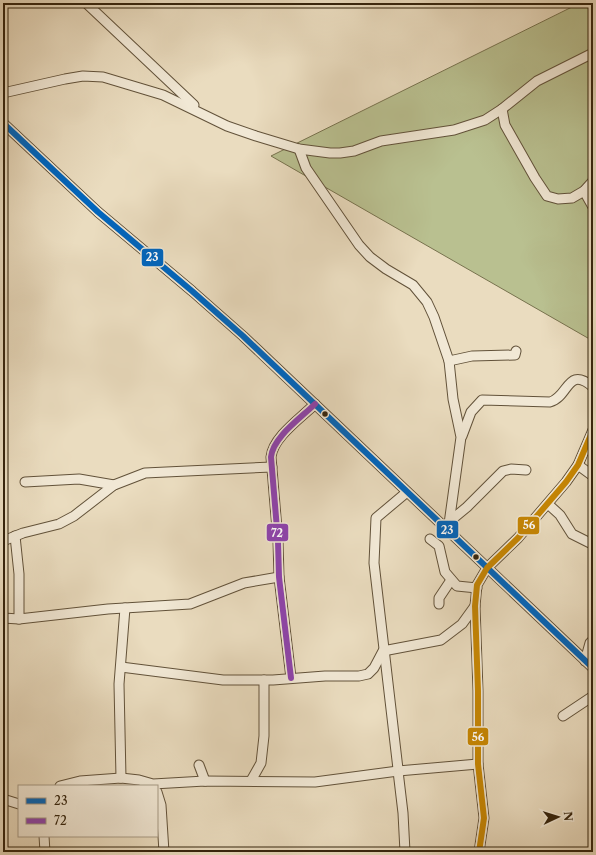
<svg xmlns="http://www.w3.org/2000/svg" width="596" height="855" font-family="'Libre Caslon Text',serif">
  <style>
    .green { fill: #b9c090; stroke: #77724e }
    .lines { fill: none; stroke-linecap: round; stroke-linejoin: round }
    .minor-casing { stroke: #62523a; stroke-width: 11 }
    .minor { stroke: #f1e8d5; stroke-width: 9 }
    .bus-1-casing { stroke: #f1e8d5; stroke-width: 9 }
    .bus-2-casing { stroke: #f1e8d5; stroke-width: 9 }
    .bus-3-casing { stroke: #f1e8d5; stroke-width: 9 }
    .bus-1 { stroke: #0065bd; stroke-width: 6 }
    .bus-2 { stroke: #8e44ad; stroke-width: 6 }
    .bus-3 { stroke: #c68603; stroke-width: 6 }
    .bus-dot { fill: #35240d; stroke: #f1e8d5; stroke-width: 1.5 }
    .line-badge { stroke: #f1e8d5; stroke-width: 1.5 }
    .badge-label { font-size: 11px; text-anchor: middle; font-weight: bold; fill: #fff }
  </style>
  <rect width="100%" height="100%" fill="#eadcbf"/>
  <filter id="stains"><feTurbulence type="fractalNoise" baseFrequency=".005" numOctaves="4"/><feColorMatrix values="0 0 0 0 .2 0 0 0 0 .09 0 0 0 0 .02 0 0 0 .5 -.17"/></filter>
  <radialGradient id="worn" r=".72"><stop offset=".6" stop-color="#630" stop-opacity="0"/><stop offset="1" stop-color="#630" stop-opacity=".3"/></radialGradient>
  <polygon class="green" points="580,3 593,3 593,341 271,156"/>
  <g class="lines">
    <defs>
      <g id="minor">
        <polyline points="86,3 194,105"/>
        <polyline points="3,93 65,79 83,76 103,77 163,95 227,126 256,136 299,149 330,153 340,153 354,151 381,141 454,130 485,120 502,109 537,81 593,53"/>
        <polyline points="502,109 505,125 535,178 547,196 558,199 572,198 584,191 593,181"/>
        <polyline points="3,123 98,212 192,291 243,336 593,668"/>
        <polyline points="299,149 306,168 359,245 370,257 386,269 413,285 427,302 434,317 449,361 453,399 461,437 448,531"/>
        <polyline points="584,191 593,207"/>
        <polyline points="449,361 472,356 515,355 516,351"/>
        <path d="M462,436l9,-24 11,-12 68,2c19,-5 17,-37 43,-15"/>
        <polyline points="578,465 593,476"/>
        <polyline points="25,482 79,479 114,485"/>
        <polyline points="548,504 560,515 572,534 590,543 593,542"/>
        <polyline points="450,521 467,507 503,471 511,469 526,470"/>
        <polyline points="15,536 19,574 19,619"/>
        <polyline points="430,539 439,546 445,572 457,586 477,588"/>
        <polyline points="3,541 23,533 59,524 74,516 114,485 145,473 272,467"/>
        <polyline points="439,604 439,598 451,580"/>
        <polyline points="3,618 19,619 108,609 190,604 244,583 279,577"/>
        <polyline points="585,661 590,643 593,640"/>
        <polyline points="121,667 223,680 273,680 325,676 359,676 368,674 374,668 383,651 441,640 462,624 475,606"/>
        <path d="M291,678l-12,-101 -1,-36 -7,-84c2,-20 30,-39 44,-53"/>
        <polyline points="563,716 593,696"/>
        <polyline points="199,765 205,781"/>
        <polyline points="398,769 374,563 376,518 407,492"/>
        <polyline points="398,771 403,813 405,852"/>
        <polyline points="121,778 119,684 125,608"/>
        <polyline points="252,779 261,763 264,736 264,680"/>
        <polyline points="60,786 80,781 121,778 139,780 153,784 205,781 315,782 398,771 478,764"/>
        <polyline points="157,792 161,805 164,852"/>
        <polyline points="3,799 19,804"/>
        <polyline points="44,836 45,852"/>
        <polyline points="479,852 484,818 478,764 478,691 475,606 477,585 487,568 518,538 566,482 578,465 593,430"/>
      </g>
    </defs>
    <use href="#minor" class="minor-casing"/>
    <use href="#minor" class="minor"/>
    <defs>
      <polyline id="bus-1" points="3,123 98,212 192,291 243,336 593,668"/>
      <path id="bus-2" d="M291,678l-12,-101 -1,-36 -7,-84c2,-20 30,-39 44,-53"/>
      <polyline id="bus-3" points="479,852 484,818 478,764 478,691 475,606 477,585 487,568 518,538 566,482 578,465 593,430"/>
    </defs>
    <use href="#bus-1" class="bus-1-casing"/>
    <use href="#bus-2" class="bus-2-casing"/>
    <use href="#bus-3" class="bus-3-casing"/>
    <use href="#bus-1" class="bus-1"/>
    <use href="#bus-2" class="bus-2"/>
    <use href="#bus-3" class="bus-3"/>
  </g>
  <g class="bus-dot">
    <circle cx="325" cy="414" r="3.5"/>
    <circle cx="476" cy="557" r="3.5"/>
  </g>
  <g class="line-badge">
    <rect x="141" y="248" width="23" height="19" rx="4" fill="#0065bd"/>
    <rect x="517" y="516" width="23" height="19" rx="4" fill="#c68603"/>
    <rect x="436" y="520" width="23" height="19" rx="4" fill="#0065bd"/>
    <rect x="266" y="523" width="23" height="19" rx="4" fill="#8e44ad"/>
    <rect x="467" y="727" width="22" height="19" rx="4" fill="#c68603"/>
  </g>
  <g class="badge-label">
    <text x="152" y="261">23</text>
    <text x="529" y="529">56</text>
    <text x="447" y="534">23</text>
    <text x="277" y="537">72</text>
    <text x="478" y="741">56</text>
  </g>
  <rect width="596" height="855" fill="none" stroke="#eadcbf" stroke-width="16"/>
  <rect x="4" y="4" width="588" height="847" fill="none" stroke="#35240d" stroke-width="2"/>
  <rect x="8" y="8" width="580" height="839" fill="none" stroke="#35240d"/>
  <rect x="18" y="785" width="140" height="52" fill="#f1e8d5" stroke="#a69a85"/>
  <rect x="26" y="798" width="20" height="6" fill="#0065bd" stroke="#a69a85"/>
  <text x="54" y="805" font-size="12" fill="#35240d">23</text>
  <rect x="26" y="818" width="20" height="6" fill="#8e44ad" stroke="#a69a85"/>
  <text x="54" y="825" font-size="12" fill="#35240d">72</text>
  <g transform="translate(558 817) rotate(86)" stroke="#f1e8d5" stroke-width="3" paint-order="stroke">
  <path d="M0-3L7 15L0 10L-7 15Z" fill="#35240d"/>
  <text y="-6" font-size="11" font-weight="bold" text-anchor="middle" fill="#35240d">N</text>
  </g>
  <rect width="100%" height="100%" filter="url(#stains)"/>
  <rect width="100%" height="100%" fill="url(#worn)"/>
</svg>
